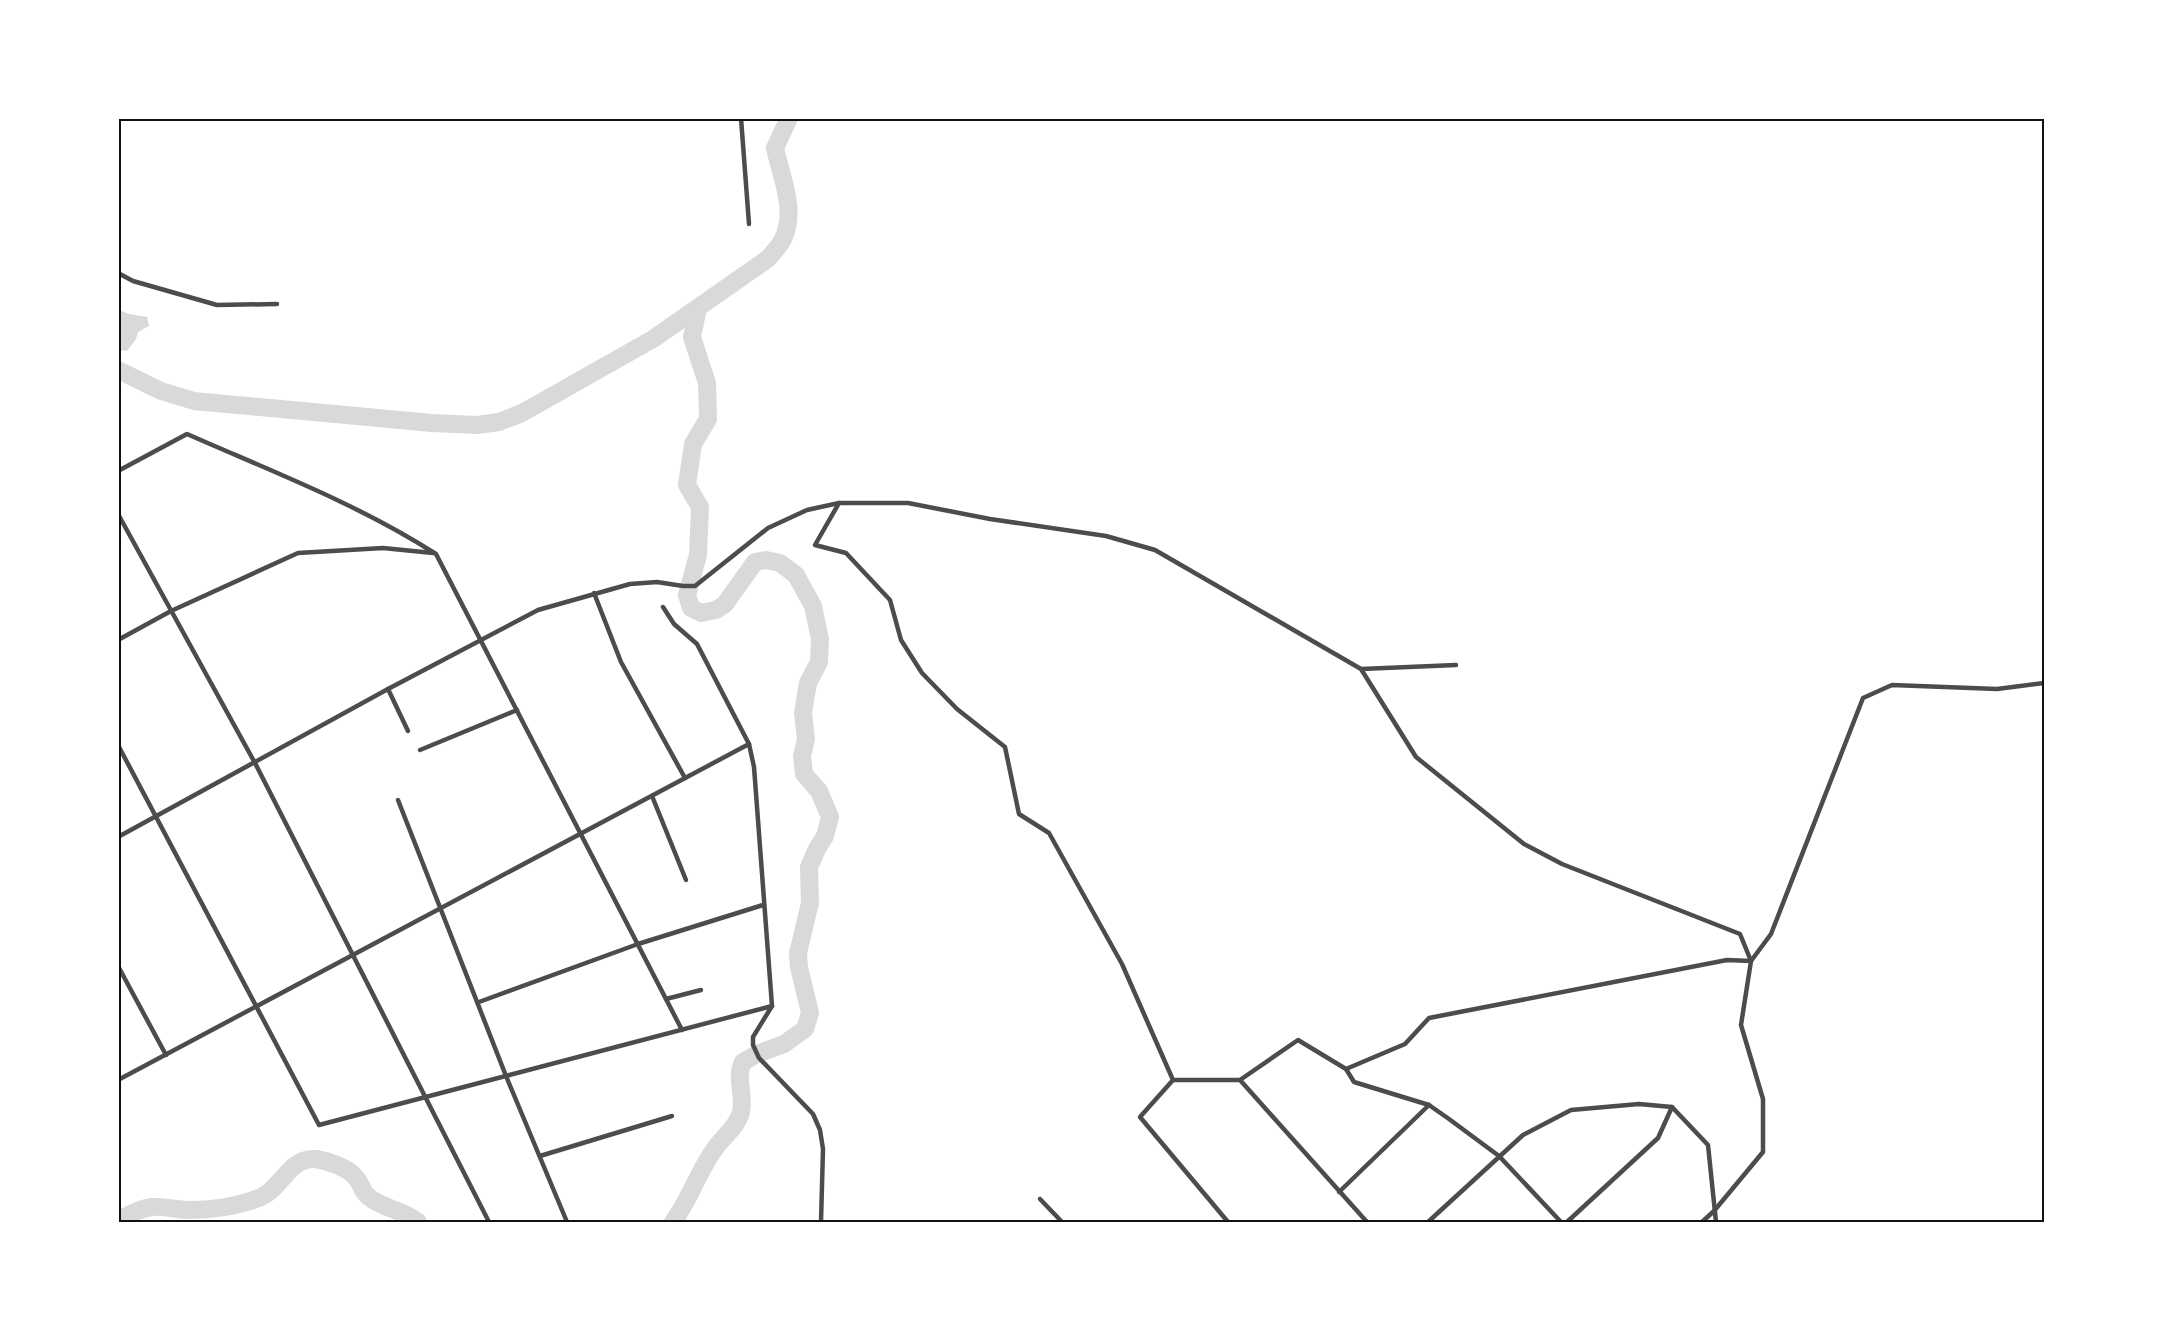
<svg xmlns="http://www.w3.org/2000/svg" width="2163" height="1341" font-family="'Roboto Serif',serif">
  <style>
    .water { fill: #d9d9d9 }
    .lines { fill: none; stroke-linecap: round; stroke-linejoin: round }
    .river { stroke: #d9d9d9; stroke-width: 18 }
    .minor { stroke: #4c4c4c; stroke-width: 4.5 }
    .neatline { fill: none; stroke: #111; stroke-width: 2 }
  </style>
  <rect width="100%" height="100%" fill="#fff"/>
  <polygon class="water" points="119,310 129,314 147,317 149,326 138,332 136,339 127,351 119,350"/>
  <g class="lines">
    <g class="river">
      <path d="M118,370l43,21 33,10 238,22 45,2 22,-3 23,-9 131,-74 116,-81c4,-6 11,-12 14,-19 14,-29 -2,-62 -8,-91l14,-30"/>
      <path d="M118,1221c10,-6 23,-13 34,-14 12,-1 25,3 37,3 23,0 51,-4 72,-13 22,-10 28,-40 55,-38 12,2 34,9 41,20 7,10 4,13 16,21 14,9 34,12 45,22"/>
      <path d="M673,1222c16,-21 25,-50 41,-72 8,-13 23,-22 27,-38 4,-17 -6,-34 2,-50l14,-8 27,-10 21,-15 5,-16 -11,-46 -1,-14 12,-50 -1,-36 8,-18 8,-13 5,-19 -11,-26 -15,-17 -2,-18 4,-17 -3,-26 5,-30 11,-21 1,-23 -7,-33 -17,-31 -16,-12 -14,-3 -11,2 -30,42 -9,6 -15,3 -10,-5 -4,-13 11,-40 2,-48 -13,-22 6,-41 15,-25 -1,-36 -15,-46 6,-29"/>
    </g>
    <g class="minor">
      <polyline points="741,118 749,224"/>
      <polyline points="118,273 133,281 217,305 277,304"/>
      <path d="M118,471l69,-37c84,37 171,70 249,120l246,476"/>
      <polyline points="118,514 255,763 489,1222"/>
      <polyline points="594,593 621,662 685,778"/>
      <polyline points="663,607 674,624 697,644 749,744 754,767 772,1006 753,1037 753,1045 759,1058 813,1114 820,1130 823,1149 821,1222"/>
      <polyline points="118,640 171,611 298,553 383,548 433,553"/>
      <polyline points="1361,669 1456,665"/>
      <polyline points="388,689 408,731"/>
      <polyline points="118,745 319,1125 772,1006"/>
      <polyline points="420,750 517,710"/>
      <polyline points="652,796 686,880"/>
      <polyline points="398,800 506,1076 567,1222"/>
      <polyline points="118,837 388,689 538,610 630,584 657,582 683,586 695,586 768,528 807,510 839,503"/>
      <polyline points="118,966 166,1055"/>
      <polyline points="666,999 701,990"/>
      <polyline points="479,1002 638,944 763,905"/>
      <polyline points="1346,1069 1354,1082 1429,1105 1449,1119 1499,1156 1561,1222"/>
      <polyline points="118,1080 749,744"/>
      <polyline points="1173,1080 1140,1117 1228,1222"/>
      <polyline points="1240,1080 1298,1040 1346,1069 1405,1044 1429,1018 1727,960 1751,961 1771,934 1863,698 1892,685 1997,689 2044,683"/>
      <polyline points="540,1156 672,1116"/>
      <polyline points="1339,1192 1429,1105"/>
      <polyline points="1040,1199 1062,1222"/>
      <polyline points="1367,1222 1240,1080 1173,1080 1122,964 1049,833 1019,814 1005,747 957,709 922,673 901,640 890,600 846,553 815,545 839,503 908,503 990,519 1106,536 1155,550 1361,669 1416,757 1524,844 1562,864 1740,934 1751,961 1741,1025 1763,1099 1763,1152 1714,1211 1702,1222"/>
      <polyline points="1428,1222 1523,1135 1571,1110 1639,1104 1672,1107 1708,1145 1716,1222"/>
      <polyline points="1567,1222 1658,1138 1672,1107"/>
    </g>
  </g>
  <rect width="2163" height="1341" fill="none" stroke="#ffffff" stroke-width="240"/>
  <rect x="120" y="120" width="1923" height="1101" class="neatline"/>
</svg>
